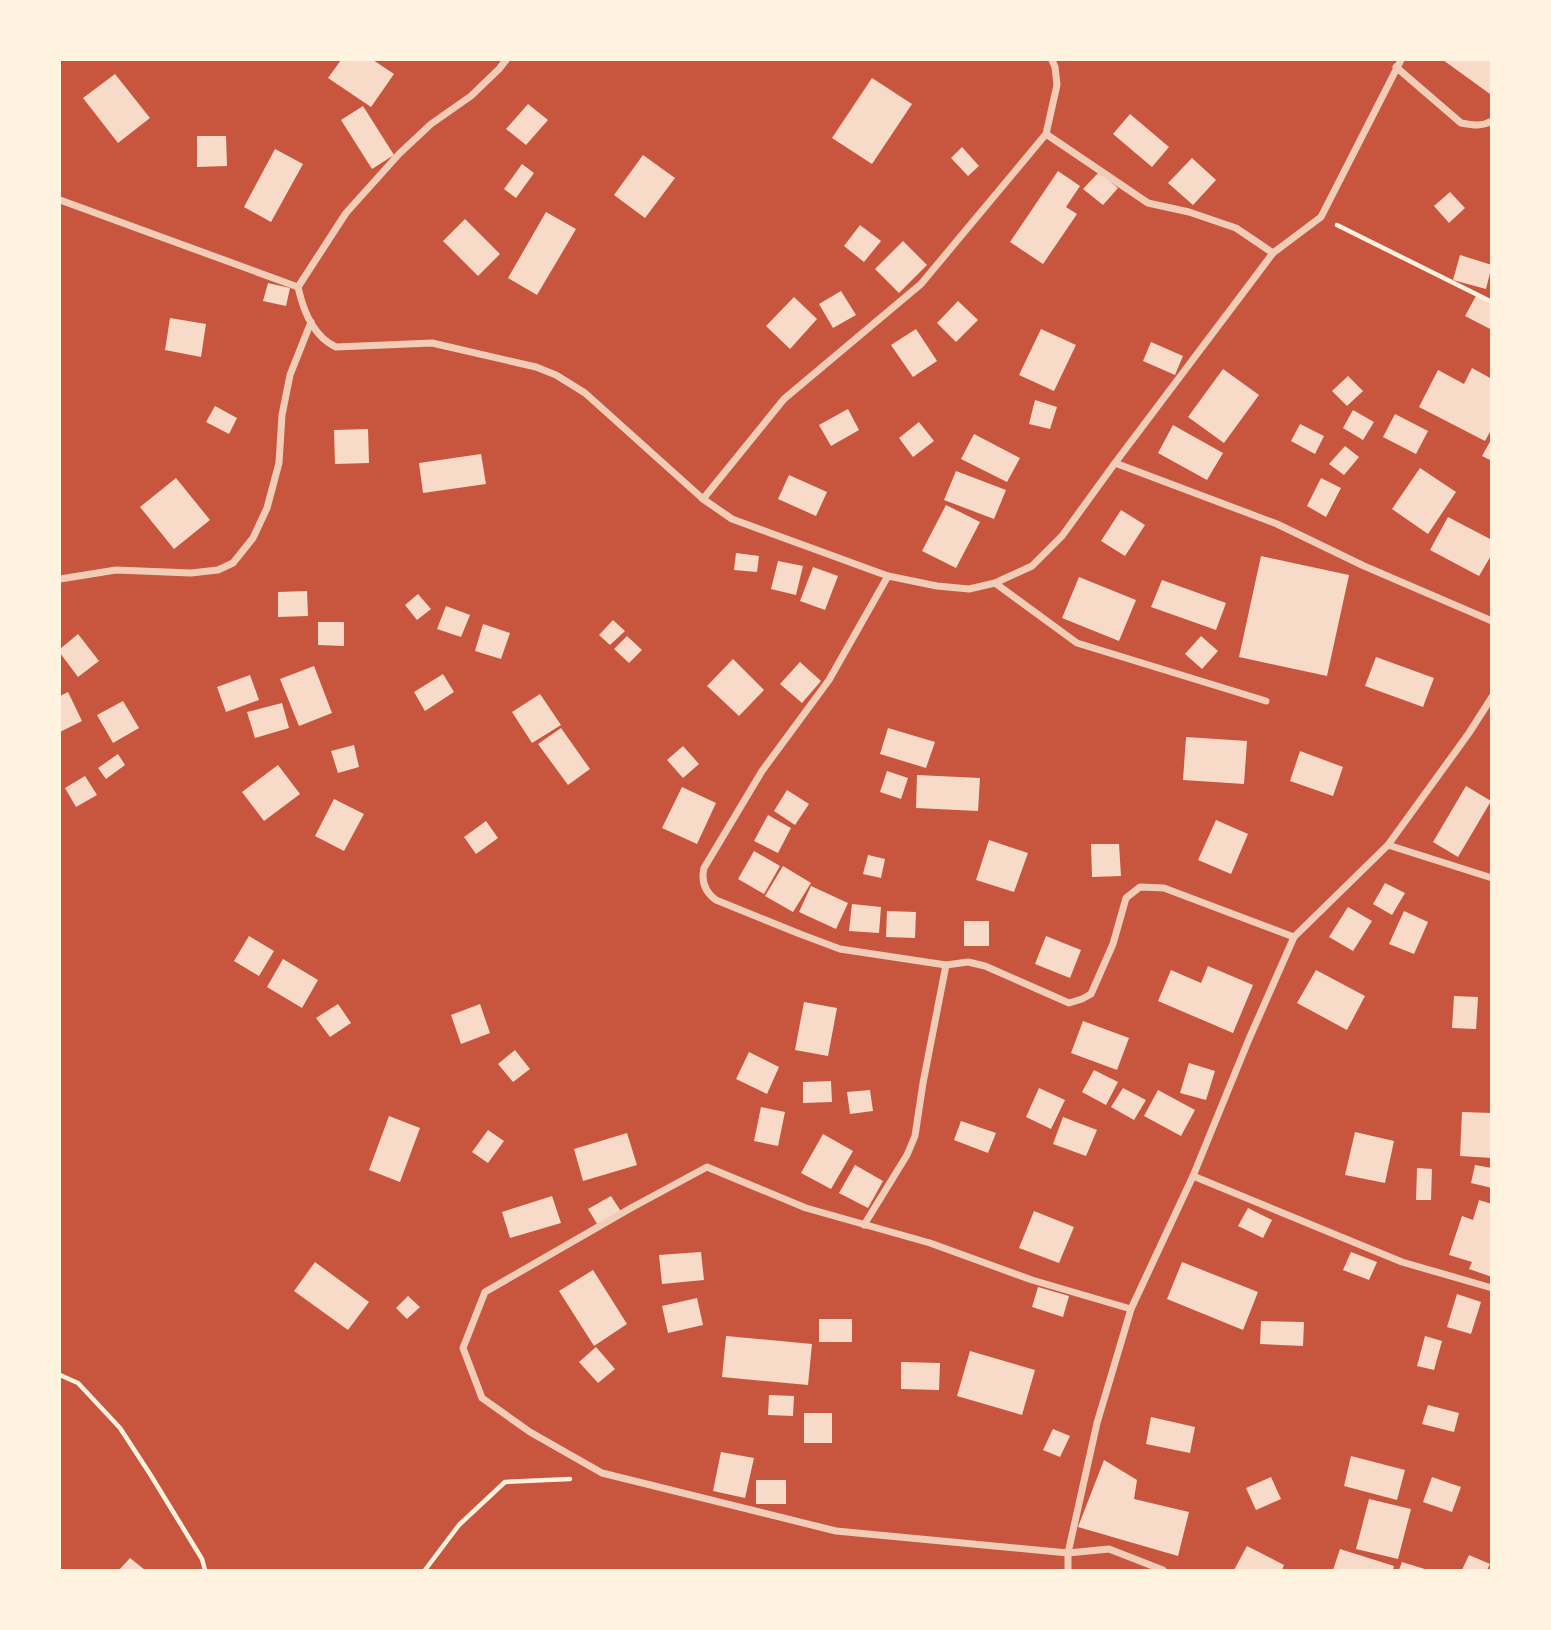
<svg xmlns="http://www.w3.org/2000/svg" width="1551" height="1630" font-family="Karla,sans-serif">
  <style>
    .building { fill: #f7dbc8 }
    .lines { fill: none; stroke-linecap: round; stroke-linejoin: round }
    .path { stroke: #fff3e0; stroke-width: 4.5 }
    .minor { stroke: #f1ccb7; stroke-width: 7 }
  </style>
  <rect width="100%" height="100%" fill="#c8553d"/>
  <g class="building">
    <polygon points="341,60 373,60 394,74 371,107 328,78"/>
    <polygon points="1443,60 1492,60 1492,92 1490,94"/>
    <polygon points="115,74 150,118 118,143 83,98"/>
    <polygon points="872,78 912,104 872,164 832,138"/>
    <polygon points="528,104 548,120 526,145 506,129"/>
    <polygon points="363,106 394,155 372,169 341,120"/>
    <polygon points="1130,114 1169,147 1152,167 1113,134"/>
    <polygon points="197,136 226,136 227,166 197,167"/>
    <polygon points="962,147 979,166 968,176 951,158"/>
    <polygon points="275,149 303,164 271,222 244,207"/>
    <polygon points="643,155 675,178 645,218 614,195"/>
    <polygon points="1192,158 1216,180 1193,205 1168,183"/>
    <polygon points="522,164 534,173 516,198 504,189"/>
    <polygon points="1058,171 1080,186 1066,207 1077,214 1043,264 1010,242"/>
    <polygon points="1099,172 1118,188 1103,205 1083,189"/>
    <polygon points="1450,192 1465,208 1449,223 1434,206"/>
    <polygon points="546,212 576,229 537,295 508,278"/>
    <polygon points="465,219 500,254 478,276 443,241"/>
    <polygon points="860,225 881,241 864,262 844,246"/>
    <polygon points="903,241 927,265 899,293 875,269"/>
    <polygon points="1460,255 1492,265 1486,289 1453,280"/>
    <polygon points="268,283 290,288 286,306 263,301"/>
    <polygon points="841,291 856,315 833,328 819,304"/>
    <polygon points="1476,296 1492,304 1492,330 1465,316"/>
    <polygon points="794,297 817,319 790,349 766,326"/>
    <polygon points="958,301 978,320 956,342 937,323"/>
    <polygon points="170,318 206,324 201,357 165,350"/>
    <polygon points="916,329 937,361 913,377 891,345"/>
    <polygon points="1041,329 1076,345 1054,391 1019,375"/>
    <polygon points="1151,342 1183,356 1175,375 1143,361"/>
    <polygon points="1472,368 1492,379 1492,428 1485,441 1419,407 1438,370 1464,384"/>
    <polygon points="1223,369 1259,395 1224,443 1188,417"/>
    <polygon points="1348,376 1363,391 1347,406 1332,391"/>
    <polygon points="1035,400 1057,407 1050,429 1029,424"/>
    <polygon points="215,406 237,418 229,434 206,422"/>
    <polygon points="848,409 859,430 831,446 819,425"/>
    <polygon points="1353,410 1374,422 1363,440 1343,428"/>
    <polygon points="1395,414 1428,431 1416,454 1383,437"/>
    <polygon points="919,422 934,441 913,457 899,438"/>
    <polygon points="1300,424 1324,436 1315,454 1291,441"/>
    <polygon points="1173,425 1223,453 1207,480 1158,453"/>
    <polygon points="368,429 369,463 335,464 334,430"/>
    <polygon points="974,434 1020,458 1007,482 961,459"/>
    <polygon points="1492,438 1492,461 1482,456"/>
    <polygon points="1345,446 1359,457 1344,475 1329,464"/>
    <polygon points="481,454 486,484 423,493 419,463"/>
    <polygon points="1420,468 1456,492 1428,534 1392,509"/>
    <polygon points="956,471 1006,490 994,519 944,500"/>
    <polygon points="789,475 827,492 816,516 778,499"/>
    <polygon points="176,478 210,520 174,549 140,507"/>
    <polygon points="1321,478 1341,488 1326,517 1307,506"/>
    <polygon points="946,505 980,522 956,568 922,551"/>
    <polygon points="1121,510 1145,525 1125,556 1101,541"/>
    <polygon points="1448,517 1492,540 1492,554 1479,576 1430,550"/>
    <polygon points="736,553 759,556 757,572 734,570"/>
    <polygon points="1261,556 1349,575 1327,676 1239,657"/>
    <polygon points="778,561 803,566 796,595 771,589"/>
    <polygon points="813,567 838,576 825,610 800,601"/>
    <polygon points="1079,577 1136,600 1119,641 1062,618"/>
    <polygon points="1162,580 1226,603 1216,630 1151,607"/>
    <polygon points="307,591 308,616 278,617 278,592"/>
    <polygon points="418,594 431,609 417,620 405,605"/>
    <polygon points="446,606 470,615 461,637 437,629"/>
    <polygon points="613,620 625,631 610,645 599,635"/>
    <polygon points="318,622 344,622 344,646 318,645"/>
    <polygon points="483,624 510,633 501,659 475,651"/>
    <polygon points="78,634 99,661 78,677 60,653 60,649"/>
    <polygon points="627,636 642,650 629,663 614,649"/>
    <polygon points="1201,636 1218,651 1202,669 1185,654"/>
    <polygon points="1376,657 1434,678 1423,707 1365,686"/>
    <polygon points="733,659 764,690 739,716 707,686"/>
    <polygon points="800,662 821,681 802,703 780,684"/>
    <polygon points="314,666 332,713 299,726 280,679"/>
    <polygon points="443,674 454,692 425,711 414,692"/>
    <polygon points="250,675 259,700 226,712 217,687"/>
    <polygon points="68,692 82,721 60,732 60,696"/>
    <polygon points="540,694 561,725 532,743 512,712"/>
    <polygon points="123,701 139,728 113,743 97,715"/>
    <polygon points="282,703 289,728 255,738 247,712"/>
    <polygon points="561,728 590,769 568,785 538,744"/>
    <polygon points="888,728 935,742 926,768 880,754"/>
    <polygon points="1186,737 1247,741 1244,784 1183,780"/>
    <polygon points="354,745 359,767 338,773 331,751"/>
    <polygon points="683,746 699,764 683,778 667,760"/>
    <polygon points="1300,751 1343,767 1333,796 1290,781"/>
    <polygon points="118,754 125,765 106,779 98,768"/>
    <polygon points="278,765 300,794 264,821 242,792"/>
    <polygon points="887,771 908,778 901,799 880,792"/>
    <polygon points="917,775 980,778 978,811 916,808"/>
    <polygon points="85,776 97,795 76,807 65,788"/>
    <polygon points="1466,786 1491,801 1458,857 1433,842"/>
    <polygon points="682,787 716,803 697,844 662,828"/>
    <polygon points="787,790 809,804 795,825 774,811"/>
    <polygon points="334,799 364,814 344,851 315,836"/>
    <polygon points="768,815 791,828 778,853 754,841"/>
    <polygon points="1216,820 1248,834 1231,874 1198,860"/>
    <polygon points="486,821 498,838 476,854 464,837"/>
    <polygon points="989,840 1028,853 1014,892 976,880"/>
    <polygon points="1091,844 1119,844 1121,876 1092,877"/>
    <polygon points="754,851 780,866 764,894 738,879"/>
    <polygon points="868,855 885,859 881,878 863,874"/>
    <polygon points="783,866 811,883 793,912 765,896"/>
    <polygon points="1385,883 1405,893 1392,915 1373,904"/>
    <polygon points="811,886 848,903 836,929 799,912"/>
    <polygon points="852,904 881,907 879,933 849,931"/>
    <polygon points="1348,907 1372,921 1353,951 1329,937"/>
    <polygon points="887,911 916,912 915,938 886,937"/>
    <polygon points="1404,911 1428,922 1414,954 1389,944"/>
    <rect x="964" y="921" width="25" height="25"/>
    <polygon points="249,936 274,951 259,976 234,961"/>
    <polygon points="1046,936 1081,950 1070,978 1035,964"/>
    <polygon points="283,959 318,980 302,1008 267,987"/>
    <polygon points="1208,966 1253,985 1233,1033 1158,1001 1171,970 1201,983"/>
    <polygon points="1316,970 1365,996 1347,1030 1297,1003"/>
    <polygon points="1454,996 1478,997 1476,1029 1452,1028"/>
    <polygon points="804,1002 837,1008 828,1056 795,1050"/>
    <polygon points="338,1004 351,1023 330,1037 316,1018"/>
    <polygon points="480,1004 490,1033 461,1044 451,1015"/>
    <polygon points="1083,1021 1129,1038 1117,1070 1071,1053"/>
    <polygon points="515,1050 530,1069 513,1082 498,1064"/>
    <polygon points="749,1052 779,1067 767,1094 736,1079"/>
    <polygon points="1189,1063 1215,1071 1206,1100 1180,1093"/>
    <polygon points="1094,1070 1118,1082 1106,1105 1082,1092"/>
    <polygon points="831,1081 832,1102 803,1103 803,1082"/>
    <polygon points="1039,1088 1065,1100 1051,1129 1026,1117"/>
    <polygon points="1123,1088 1146,1100 1134,1120 1111,1107"/>
    <polygon points="870,1090 873,1111 850,1114 847,1092"/>
    <polygon points="1158,1090 1195,1110 1181,1136 1144,1116"/>
    <polygon points="761,1107 785,1112 778,1146 754,1141"/>
    <polygon points="1462,1112 1492,1113 1492,1158 1460,1156"/>
    <polygon points="389,1116 420,1128 400,1182 369,1170"/>
    <polygon points="1063,1117 1097,1130 1086,1156 1053,1144"/>
    <polygon points="961,1121 996,1133 988,1153 954,1140"/>
    <polygon points="488,1130 504,1141 488,1163 472,1152"/>
    <polygon points="1355,1132 1394,1141 1385,1183 1345,1175"/>
    <polygon points="627,1133 637,1165 583,1181 574,1149"/>
    <polygon points="823,1134 853,1151 831,1189 801,1173"/>
    <polygon points="855,1165 883,1181 868,1208 839,1193"/>
    <polygon points="1475,1165 1492,1168 1492,1188 1471,1183"/>
    <polygon points="1417,1168 1432,1169 1431,1200 1416,1200"/>
    <polygon points="552,1196 561,1223 510,1238 502,1212"/>
    <polygon points="611,1196 622,1213 599,1227 588,1209"/>
    <polygon points="1479,1200 1492,1204 1492,1277 1469,1269 1472,1262 1449,1255 1462,1216 1473,1220"/>
    <polygon points="1248,1208 1272,1220 1263,1238 1238,1226"/>
    <polygon points="1034,1211 1074,1227 1059,1263 1019,1248"/>
    <polygon points="701,1252 704,1280 662,1284 659,1255"/>
    <polygon points="1351,1252 1377,1262 1369,1280 1343,1270"/>
    <polygon points="315,1262 369,1302 348,1330 294,1291"/>
    <polygon points="1182,1262 1258,1292 1243,1330 1167,1299"/>
    <polygon points="593,1270 627,1324 594,1346 559,1291"/>
    <polygon points="1038,1287 1069,1296 1063,1317 1032,1307"/>
    <polygon points="1457,1294 1481,1302 1471,1334 1447,1327"/>
    <polygon points="408,1296 420,1307 407,1319 396,1308"/>
    <polygon points="697,1298 703,1325 668,1333 662,1306"/>
    <rect x="819" y="1319" width="33" height="23"/>
    <polygon points="1261,1321 1304,1322 1303,1346 1260,1344"/>
    <polygon points="726,1336 812,1344 808,1385 722,1377"/>
    <polygon points="1425,1336 1442,1341 1434,1370 1417,1366"/>
    <polygon points="596,1347 615,1369 598,1383 579,1362"/>
    <polygon points="970,1351 1035,1370 1022,1415 957,1396"/>
    <polygon points="901,1362 940,1363 939,1390 901,1389"/>
    <polygon points="769,1395 794,1396 793,1416 768,1415"/>
    <polygon points="1428,1405 1459,1413 1454,1432 1422,1424"/>
    <rect x="804" y="1413" width="28" height="30"/>
    <polygon points="1151,1417 1195,1427 1190,1453 1146,1444"/>
    <polygon points="1053,1429 1070,1436 1060,1457 1043,1450"/>
    <polygon points="721,1452 754,1458 745,1498 713,1491"/>
    <polygon points="1351,1456 1405,1470 1397,1500 1344,1486"/>
    <polygon points="1104,1460 1137,1480 1134,1499 1189,1512 1178,1556 1078,1527"/>
    <polygon points="1271,1477 1281,1499 1256,1510 1246,1488"/>
    <polygon points="1432,1477 1461,1487 1452,1512 1423,1502"/>
    <rect x="756" y="1480" width="30" height="24"/>
    <polygon points="1369,1499 1411,1509 1398,1559 1356,1549"/>
    <polygon points="1247,1546 1284,1565 1282,1570 1234,1570"/>
    <polygon points="1340,1549 1394,1566 1393,1570 1333,1570"/>
    <polygon points="1469,1555 1490,1564 1487,1570 1462,1570"/>
    <polygon points="130,1558 145,1570 119,1570"/>
    <polygon points="1402,1562 1428,1570 1399,1570"/>
  </g>
  <g class="lines">
    <g class="path">
      <polyline points="1337,225 1492,302"/>
      <polyline points="60,1375 78,1383 120,1428 150,1474 202,1559 205,1570"/>
      <polyline points="425,1570 459,1525 505,1482 570,1479"/>
    </g>
    <g class="minor">
      <path d="M1396,67l65,56c11,2 20,4 31,-2"/>
      <polyline points="1046,134 1148,203 1189,212 1236,228 1273,253"/>
      <path d="M60,200l238,87c5,23 16,50 38,60l96,-4 104,24 20,8 29,18 118,106 29,20 156,57 49,10 32,3 26,-6 37,-17 30,-30 53,-73 162,61 87,42 128,55"/>
      <polyline points="298,287 346,213 399,154 431,124 471,96 499,69 506,60"/>
      <polyline points="1115,463 1273,253 1321,217 1401,60"/>
      <polyline points="703,499 784,399 921,284 1046,134 1057,85 1055,67 1052,60"/>
      <path d="M888,576l-59,104 -67,91 -58,97c-3,13 1,24 12,32l84,34 40,15 106,16"/>
      <polyline points="60,579 116,570 191,573 218,570 233,563 253,538 267,508 279,463 282,415 290,375 311,322"/>
      <polyline points="995,583 1077,643 1266,701"/>
      <polyline points="1388,845 1492,878"/>
      <polyline points="1193,1176 1402,1262 1492,1288"/>
      <polyline points="864,1225 907,1155 915,1136 923,1083 946,965 968,962 985,966 1069,1003 1082,999 1091,994 1113,944 1126,898 1140,887 1164,888 1294,937"/>
      <polyline points="1131,1309 1032,1280 930,1243 806,1208 707,1167 631,1208 485,1292 463,1348 482,1398 530,1432 602,1473 836,1531 1068,1553 1109,1549 1163,1570"/>
      <polyline points="1068,1570 1068,1553 1097,1423 1131,1309 1193,1176 1249,1039 1294,937 1388,845 1469,733 1492,697"/>
    </g>
  </g>
  <rect width="1551" height="1630" fill="none" stroke="#fff3e0" stroke-width="122"/>
</svg>
